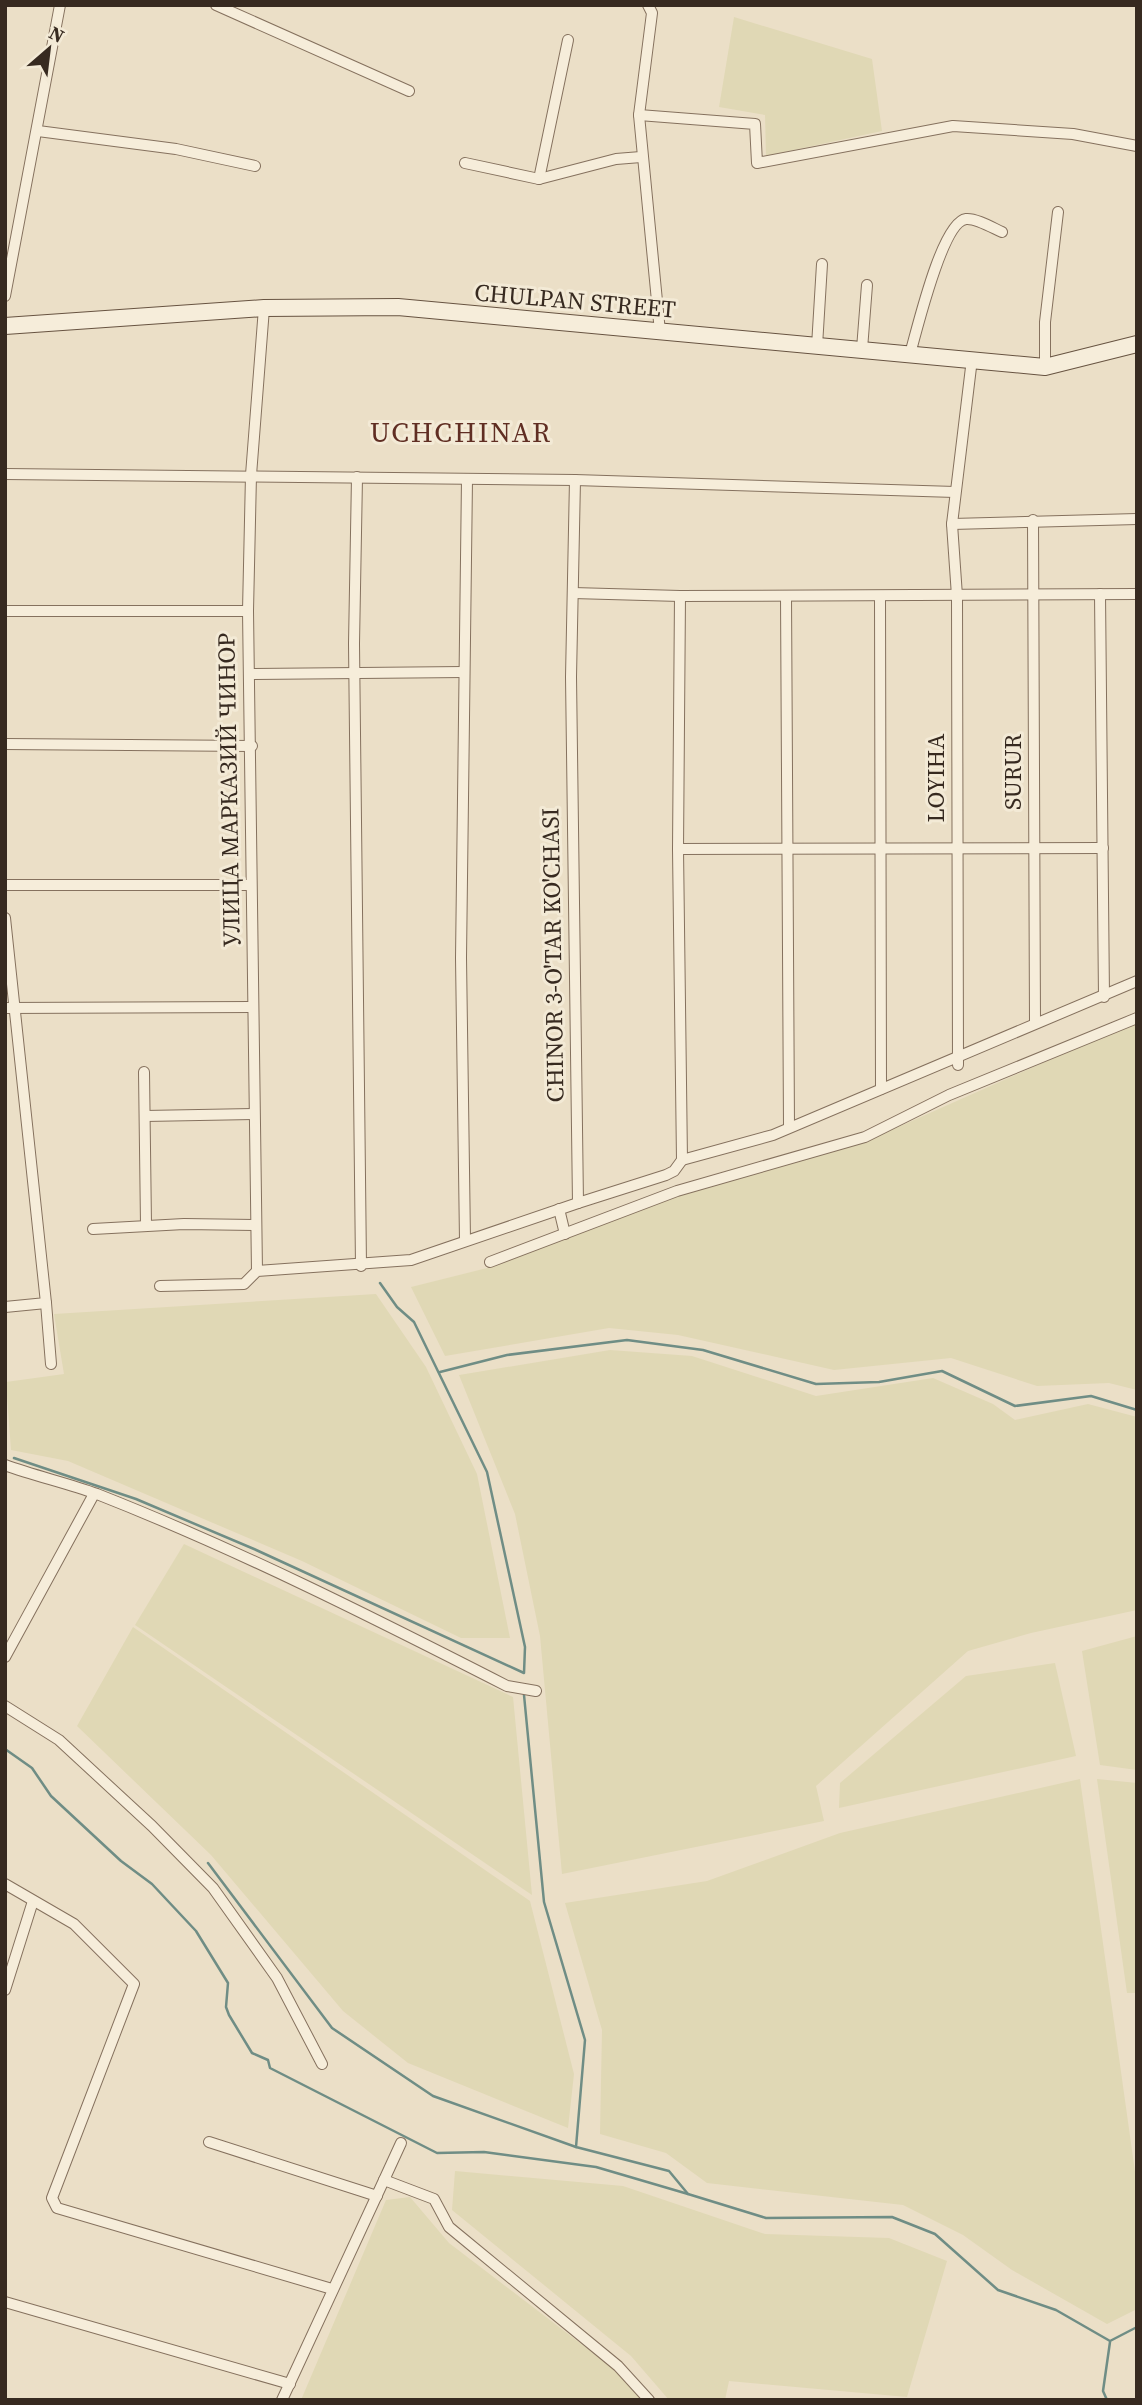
<svg xmlns="http://www.w3.org/2000/svg" width="1142" height="2405" font-family="'Source Serif 4',serif">
  <style>
    .farmland { fill: #e0d8b5 }
    .lines { fill: none; stroke-linecap: round; stroke-linejoin: round }
    .stream { stroke: #6f8d85; stroke-width: 2.5 }
    .minor-casing { stroke: #85715e; stroke-width: 12 }
    .secondary-casing { stroke: #675341; stroke-width: 18 }
    .minor { stroke: #f6edda; stroke-width: 10 }
    .secondary { stroke: #f6edda; stroke-width: 16 }
    .labels { text-anchor: middle; stroke-width: 6; stroke-linejoin: round; paint-order: stroke }
    .street-label { font-size: 24px; fill: #372a20; stroke: #f3ead6 }
    .quarter-label { font-size: 28px; letter-spacing: 2px; fill: #602e23; stroke: #f3ead6 }
  </style>
  <rect width="100%" height="100%" fill="#ebdfc7"/>
  <g class="farmland">
    <polygon points="734,17 872,59 882,131 766,156 765,115 719,107"/>
    <polygon points="1137,1021 1137,1390 1109,1383 1037,1386 951,1358 834,1370 678,1335 609,1328 445,1356 411,1287 495,1266 668,1197 878,1136"/>
    <polygon points="376,1294 426,1367 477,1474 510,1638 461,1638 302,1561 68,1461 11,1450 6,1382 64,1374 54,1314"/>
    <polygon points="610,1350 692,1356 816,1396 933,1378 993,1404 1015,1420 1088,1404 1137,1417 1137,1610 1031,1633 968,1651 816,1786 824,1821 562,1874 540,1636 515,1514 459,1375"/>
    <polygon points="184,1544 513,1697 532,1895 135,1625"/>
    <polygon points="133,1627 530,1901 574,2074 568,2128 408,2063 343,2011 211,1855 77,1726"/>
    <polygon points="1137,1636 1137,1770 1100,1765 1082,1651"/>
    <polygon points="1055,1663 1076,1756 839,1808 840,1783 966,1676"/>
    <polygon points="1080,1779 1137,2186 1137,2309 1107,2324 1012,2270 963,2235 903,2205 707,2183 666,2153 600,2134 602,2030 565,1903 707,1881 840,1833"/>
    <polygon points="1097,1779 1137,1783 1137,1993 1127,1993"/>
    <polygon points="455,2171 623,2186 765,2234 889,2238 947,2261 907,2397 729,2381 725,2400 669,2400 631,2356 452,2210"/>
    <polygon points="410,2197 449,2243 614,2369 642,2400 301,2400 386,2200"/>
  </g>
  <g class="lines">
    <g class="stream">
      <polyline points="440,1372 507,1355 627,1340 703,1350 816,1384 879,1382 942,1371 1015,1406 1091,1396 1137,1410"/>
      <polyline points="14,1458 136,1499 254,1549 524,1673 525,1647 487,1472 414,1322 397,1307 380,1283"/>
      <polyline points="524,1695 544,1902 585,2040 576,2147 669,2171 688,2194 766,2218 892,2217 935,2234 998,2290 1056,2310 1110,2341 1137,2327"/>
      <polyline points="5,1749 32,1768 51,1796 121,1861 152,1884 196,1931 228,1983 226,2007 229,2015 252,2053 268,2060 270,2068 437,2153 484,2152 596,2167 688,2194"/>
      <polyline points="208,1863 332,2028 433,2096 576,2147"/>
      <polyline points="1107,2400 1103,2391 1110,2342"/>
    </g>
    <defs>
      <g id="minor">
        <polyline points="216,5 409,91"/>
        <polyline points="648,5 652,13 639,115 660,332"/>
        <polyline points="639,115 755,124 757,163 953,126 1073,134 1137,146"/>
        <polyline points="38,131 176,149 255,166"/>
        <polyline points="465,163 539,179 616,159 641,157"/>
        <polyline points="539,179 568,40"/>
        <polyline points="5,296 60,5"/>
        <polyline points="817,346 822,264"/>
        <polyline points="862,349 867,285"/>
        <path d="M910,354c7,-24 32,-132 56,-135 10,-1 27,9 36,13"/>
        <polyline points="1045,367 1045,322 1058,212"/>
        <polyline points="5,474 575,480 955,492"/>
        <polyline points="357,477 354,644 361,1266"/>
        <polyline points="1033,520 1035,1023"/>
        <polyline points="952,524 1137,519"/>
        <polyline points="573,593 680,596 1137,594"/>
        <polyline points="1100,594 1104,997"/>
        <polyline points="786,596 789,1126"/>
        <polyline points="880,596 881,1089"/>
        <polyline points="5,611 248,611"/>
        <polyline points="251,674 464,672"/>
        <polyline points="5,744 252,746"/>
        <polyline points="678,849 1103,848"/>
        <polyline points="5,885 250,885"/>
        <polyline points="5,918 46,1303 5,1307"/>
        <polyline points="5,1008 253,1007"/>
        <polyline points="958,1065 957,596 952,524 972,359"/>
        <polyline points="144,1072 146,1225"/>
        <polyline points="145,1116 253,1114"/>
        <polyline points="682,1160 773,1135 1137,981"/>
        <polyline points="578,1203 666,1175 674,1171 682,1160 678,849 680,596"/>
        <polyline points="559,1209 565,1234"/>
        <polyline points="93,1229 184,1224 254,1225"/>
        <polyline points="465,1240 461,958 467,479"/>
        <polyline points="490,1262 677,1191 865,1137 949,1095 1137,1018"/>
        <polyline points="257,1271 248,611 251,475 264,308"/>
        <polyline points="160,1286 244,1284 257,1271 411,1260 578,1203 571,677 575,480"/>
        <polyline points="46,1303 51,1364"/>
        <path d="M5,1465c30,11 62,18 92,29 140,55 275,123 410,192l29,5"/>
        <polyline points="5,1657 94,1494"/>
        <polyline points="5,1706 59,1740 152,1826 213,1888 277,1978 322,2064"/>
        <polyline points="5,1884 74,1924 134,1984 52,2198 57,2208 332,2289"/>
        <polyline points="5,1990 33,1901"/>
        <polyline points="209,2142 377,2196"/>
        <polyline points="384,2180 401,2143"/>
        <polyline points="5,2302 290,2384"/>
        <polyline points="282,2400 384,2180 434,2199 449,2227 618,2366 649,2400"/>
      </g>
      <polyline id="secondary" points="5,326 264,308 398,307 1045,367 1137,344"/>
    </defs>
    <use href="#minor" class="minor-casing"/>
    <use href="#secondary" class="secondary-casing"/>
    <use href="#minor" class="minor"/>
    <use href="#secondary" class="secondary"/>
  </g>
  <g class="labels">
    <g class="street-label">
      <text transform="translate(575 301) rotate(5)" y="8">CHULPAN STREET</text>
      <text transform="translate(1013 772) rotate(-90)" y="8">SURUR</text>
      <text transform="translate(936 778) rotate(-90)" y="8">LOYIHA</text>
      <text transform="translate(229 790) rotate(-91)" y="8">УЛИЦА МАРКАЗИЙ ЧИНОР</text>
      <text transform="translate(553 955) rotate(-91)" y="8">CHINOR 3-O'TAR KO'CHASI</text>
    </g>
    <g class="quarter-label">
      <text x="461" y="442">UCHCHINAR</text>
    </g>
  </g>
  <rect width="1142" height="2405" fill="none" stroke="#372a20" stroke-width="14"/>
  <g transform="translate(49 49) rotate(28)" stroke="#f3ead6" stroke-width="5" paint-order="stroke">
  <path d="M0-5L12 26L0 18L-12 26Z" fill="#372a20"/>
  <text y="-10" font-size="19" font-weight="bold" text-anchor="middle" fill="#372a20">N</text>
  </g>
</svg>
